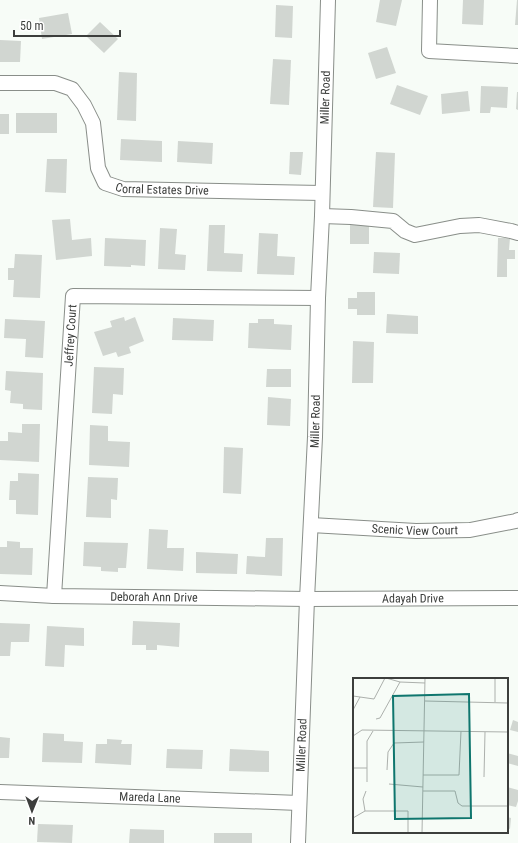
<svg xmlns="http://www.w3.org/2000/svg" width="518" height="843" font-family="'Roboto Condensed',sans-serif">
  <style>
    .building { fill: #d1d6d1 }
    .lines { fill: none; stroke-linecap: round; stroke-linejoin: round }
    .minor-casing { stroke: #898e89; stroke-width: 16 }
    .minor { stroke: #fff; stroke-width: 14 }
    .labels { text-anchor: middle; stroke-width: 3.5; stroke-linejoin: round; paint-order: stroke }
    .street-label { font-size: 12px; fill: #3c3e3c; stroke: #fff }
    .inset-road { fill: none; stroke: #acb0ac; stroke-width: 1 }
    .view { fill: #0f766e; fill-opacity: 0.15; stroke: #0f766e; stroke-width: 2 }
    .inset-edge { fill: none; stroke: #3c3e3c; stroke-width: 2 }
  </style>
  <rect width="100%" height="100%" fill="#f7fcf7"/>
  <g class="building">
    <polygon points="380,0 402,0 396,26 376,22"/>
    <polygon points="463,0 484,0 483,25 462,24"/>
    <polygon points="517,0 518,0 518,25 515,25"/>
    <polygon points="276,5 293,6 292,38 275,37"/>
    <polygon points="68,13 72,34 42,39 39,18"/>
    <polygon points="100,22 118,39 104,53 86,36"/>
    <polygon points="0,40 21,41 20,62 0,62"/>
    <polygon points="387,47 396,73 376,79 368,53"/>
    <polygon points="273,59 291,60 289,105 270,104"/>
    <polygon points="119,72 137,73 136,121 117,120"/>
    <polygon points="397,85 428,96 420,115 390,104"/>
    <polygon points="481,86 508,87 507,108 491,107 490,113 480,113"/>
    <polygon points="468,91 470,111 442,114 441,94"/>
    <polygon points="517,92 518,92 518,110 516,109"/>
    <rect x="16" y="113" width="41" height="20"/>
    <rect x="0" y="114" width="9" height="20"/>
    <polygon points="121,139 162,141 162,162 120,160"/>
    <polygon points="178,141 213,143 212,164 177,162"/>
    <polygon points="290,152 303,152 301,175 289,174"/>
    <polygon points="376,152 395,153 393,208 373,207"/>
    <polygon points="47,159 67,159 66,193 45,192"/>
    <polygon points="70,219 72,240 91,238 92,256 56,260 52,220"/>
    <polygon points="209,225 225,225 224,253 243,254 242,272 207,271"/>
    <rect x="350" y="225" width="19" height="19"/>
    <polygon points="160,228 177,229 175,254 186,255 185,270 158,269"/>
    <polygon points="259,233 278,234 277,256 295,257 294,275 257,274"/>
    <polygon points="105,238 146,240 145,266 131,265 131,267 104,266"/>
    <polygon points="498,238 510,238 509,250 515,250 515,259 507,259 507,277 497,277"/>
    <polygon points="374,252 400,253 399,274 373,273"/>
    <polygon points="15,254 42,255 40,298 13,297 14,280 8,280 8,268 14,268"/>
    <polygon points="357,292 375,292 375,315 357,315 357,309 348,309 348,298 357,298"/>
    <polygon points="387,314 418,316 418,334 386,333"/>
    <polygon points="124,317 125,321 135,317 144,341 129,347 131,353 118,357 116,352 103,356 94,332 112,327 110,321"/>
    <polygon points="173,318 214,320 213,341 172,340"/>
    <polygon points="5,319 45,321 43,358 25,357 26,339 4,338"/>
    <polygon points="258,319 274,319 274,324 292,325 291,350 248,348 249,323 258,323"/>
    <polygon points="353,341 374,342 373,383 352,383"/>
    <polygon points="94,367 124,368 123,395 113,394 112,414 92,413"/>
    <polygon points="267,369 291,369 291,387 266,387"/>
    <polygon points="6,371 43,373 42,410 23,409 23,404 10,403 11,391 5,390"/>
    <polygon points="268,397 291,399 290,426 267,425"/>
    <polygon points="22,424 40,424 39,462 0,460 0,441 8,441 8,432 22,433"/>
    <polygon points="90,425 108,426 108,441 130,442 129,467 89,465"/>
    <polygon points="224,447 243,448 241,494 223,493"/>
    <polygon points="18,473 39,474 38,515 16,514 16,500 9,500 10,481 18,481"/>
    <polygon points="88,477 118,478 117,500 111,499 111,518 86,517"/>
    <polygon points="149,529 168,530 167,548 184,548 183,571 147,569"/>
    <polygon points="266,538 283,538 282,576 246,574 247,556 265,557"/>
    <polygon points="7,541 20,542 20,548 33,548 32,575 0,574 0,547 7,547"/>
    <polygon points="84,542 128,543 126,568 118,568 118,572 101,571 101,567 83,566"/>
    <polygon points="196,552 238,554 237,574 196,573"/>
    <polygon points="133,621 180,623 179,647 157,645 157,650 146,650 146,645 132,645"/>
    <polygon points="0,623 30,624 29,642 11,642 10,656 0,656"/>
    <polygon points="47,626 84,628 84,646 65,645 64,667 45,666"/>
    <polygon points="513,720 518,722 518,732 510,730"/>
    <polygon points="43,733 64,734 64,741 83,742 82,763 42,762"/>
    <polygon points="0,737 10,738 9,758 0,758"/>
    <polygon points="107,739 122,740 121,744 132,744 131,765 95,763 96,744 107,744"/>
    <polygon points="167,749 203,750 202,769 166,768"/>
    <polygon points="230,749 269,751 269,772 229,771"/>
    <polygon points="507,753 518,756 518,766 507,763"/>
    <polygon points="507,787 518,790 518,801 516,807 507,805"/>
    <polygon points="507,817 511,818 510,829 507,828"/>
    <polygon points="38,824 73,825 72,843 37,842"/>
    <polygon points="130,829 164,830 164,843 129,843"/>
    <rect x="214" y="833" width="38" height="10"/>
  </g>
  <g class="lines">
    <defs>
      <g id="minor">
        <polyline points="430,0 429,51 518,56"/>
        <path id="s1" d="M0,83h55l17,6 12,16 9,18 5,45 7,15 18,6 199,4"/>
        <polyline points="322,216 351,217 393,221 405,231 415,235 460,226 479,225 511,231 518,233"/>
        <path id="s2" d="M311,525l105,6 54,-1 46,-9 2,-1"/>
        <path id="s3" d="M0,593l54,3 253,3 211,-1"/>
        <path id="s4" d="M54,596l19,-300 245,2"/>
        <path id="s5" d="M0,792l299,11"/>
        <path id="s6" d="M298,843l9,-244 8,-162 3,-139 4,-82 6,-216"/>
      </g>
    </defs>
    <use href="#minor" class="minor-casing"/>
    <use href="#minor" class="minor"/>
  </g>
  <g class="labels">
    <g class="street-label">
      <text dy="4" stroke="none"><textPath href="#s6" startOffset="746">Miller Road</textPath></text>
      <text dy="4" stroke="none"><textPath href="#s1" startOffset="233">Corral Estates Drive</textPath></text>
      <text dy="4" stroke="none"><textPath href="#s4" startOffset="261">Jeffrey Court</textPath></text>
      <text dy="4" stroke="none"><textPath href="#s6" startOffset="422">Miller Road</textPath></text>
      <text dy="4" stroke="none"><textPath href="#s2" startOffset="104">Scenic View Court</textPath></text>
      <text dy="4" stroke="none"><textPath href="#s3" startOffset="154">Deborah Ann Drive</textPath></text>
      <text dy="4" stroke="none"><textPath href="#s3" startOffset="413">Adayah Drive</textPath></text>
      <text dy="4" stroke="none"><textPath href="#s6" startOffset="98">Miller Road</textPath></text>
      <text dy="4" stroke="none"><textPath href="#s5" startOffset="150">Mareda Lane</textPath></text>
    </g>
  </g>
  <g transform="translate(353 678)">
    <rect width="155" height="155" fill="#f7fcf7"/>
    <path class="inset-road" d="M33,0l14,4 25,1M142,0v24M0,18l21,3 11,-21M72,23l83,2M0,32l7,-13M23,41l4,-1 20,-36M0,58l9,-6 146,2M0,90h14M34,92l1,-18 6,-9 30,-1M70,97h36l2,-44M131,99l1,-45M14,104v-41l6,-10M36,106l34,3M70,113h32l3,12 4,3h46M12,133h43v22M12,133l-2,-12 3,-8M0,140l12,-7M69,155l3,-155"/>
    <path class="view" d="M116,16l2,124 -76,1 -2,-123z"/>
    <rect width="155" height="155" class="inset-edge"/>
  </g>
  <g transform="translate(32 811) rotate(181)" stroke="#ffffff" stroke-width="3" paint-order="stroke">
  <path d="M0-3L7 15L0 10L-7 15Z" fill="#3c3e3c"/>
  <text y="-6" font-size="11" font-weight="bold" text-anchor="middle" fill="#3c3e3c">N</text>
  </g>
  <path d="M14 30v6h106v-6" fill="none" stroke="#3c3e3c" stroke-width="2"/>
  <text x="20" y="30" font-size="12" fill="#3c3e3c" stroke="#ffffff" stroke-width="3" paint-order="stroke">50 m</text>
</svg>
